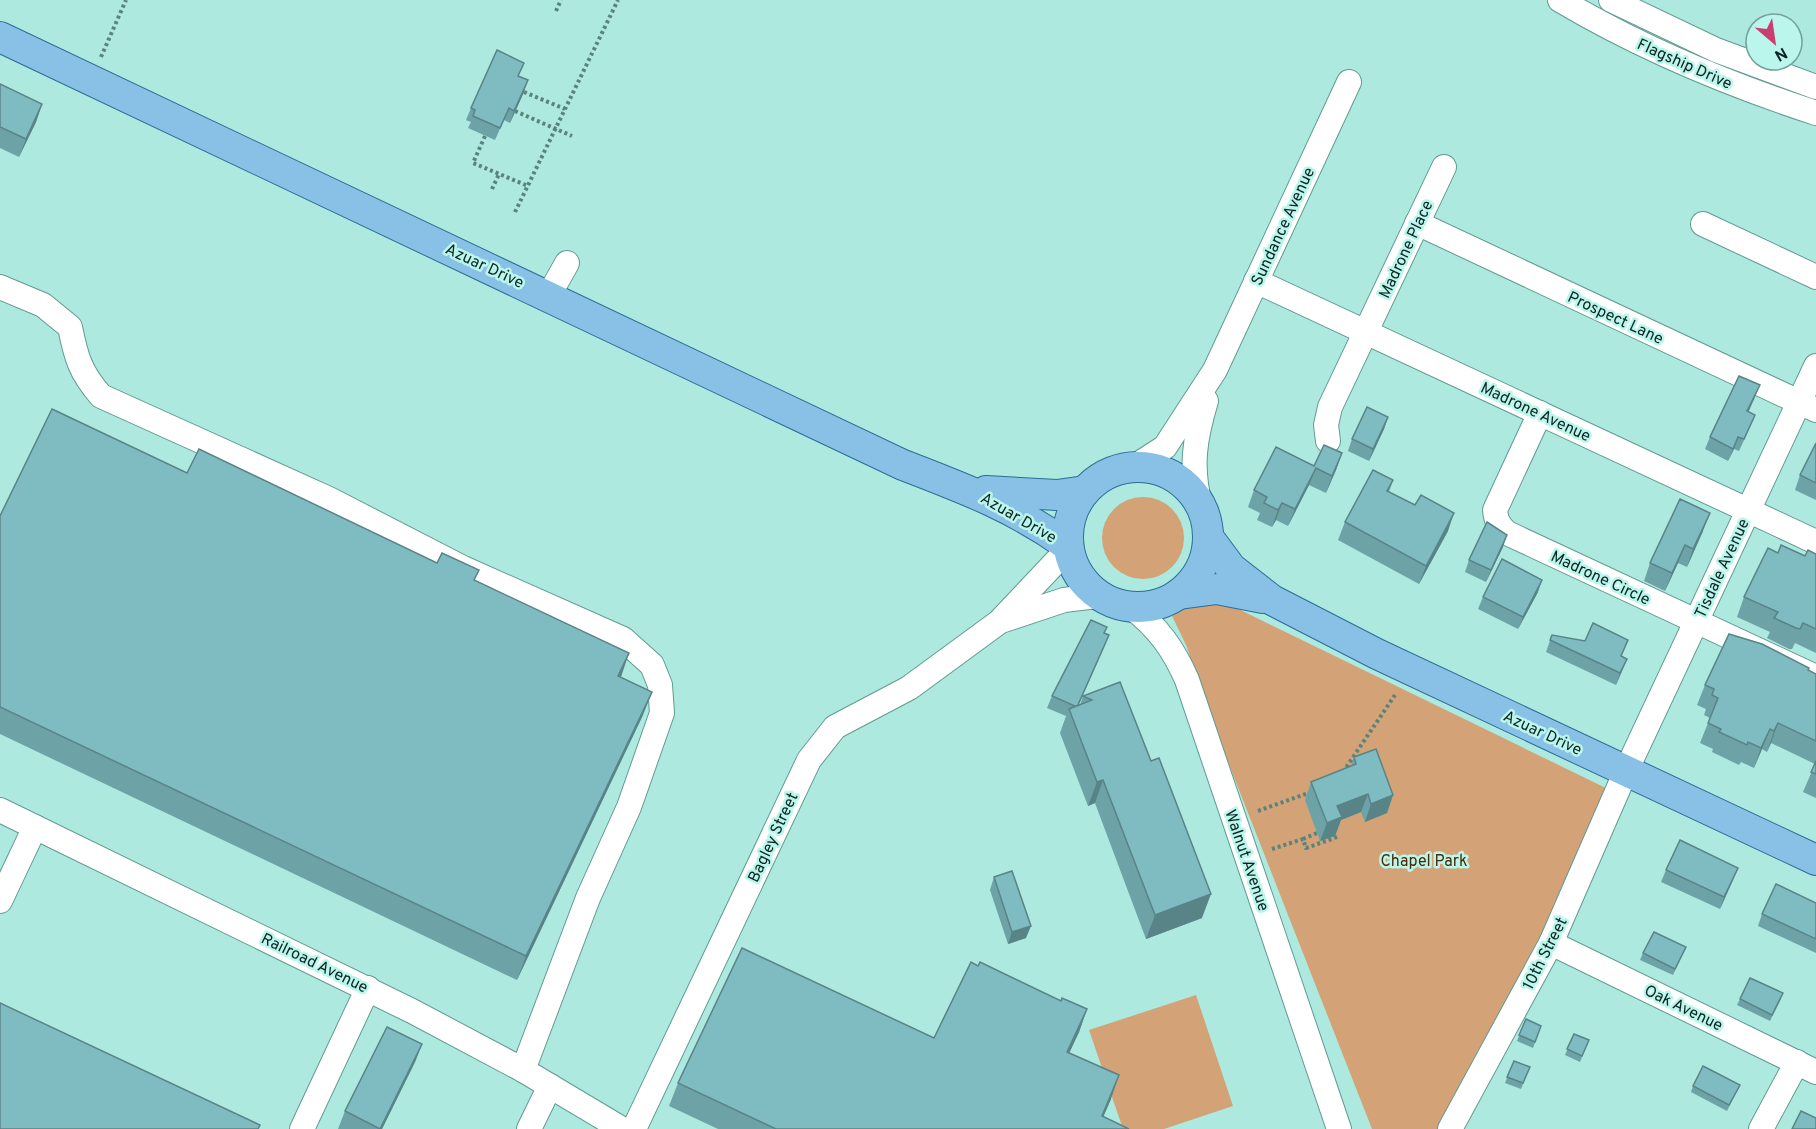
<svg xmlns="http://www.w3.org/2000/svg" width="1816" height="1129" font-family="Overpass,sans-serif">
  <style>
    .green { fill: #d3a377 }
    .lines { fill: none; stroke-linecap: round; stroke-linejoin: round }
    .minor-casing { stroke: #619b92; stroke-width: 26 }
    .major-casing { stroke: #2a6e97; stroke-width: 32 }
    .path { stroke: #59837c; stroke-width: 4; stroke-dasharray: 3 3; stroke-linecap: butt }
    .minor { stroke: #fff; stroke-width: 24 }
    .major { stroke: #89c0e6; stroke-width: 30 }
    .wall { fill: #6da2a6 }
    .shaded-wall { fill: #598487 }
    .building { fill: #7fbcc1; stroke: #598487; stroke-width: 1.5 }
    .labels { text-anchor: middle; stroke-width: 5; stroke-linejoin: round; paint-order: stroke }
    .street-label { font-size: 16px; fill: #0c2521; stroke: #baf6ec }
    .park-label { font-size: 16px; fill: #4a2903; stroke: #baf6ec }
  </style>
  <rect width="100%" height="100%" fill="#ade9de"/>
  <g class="green">
    <circle cx="1143" cy="538" r="41"/>
    <polygon points="1224,602 1612,791 1569,893 1442,1129 1372,1129 1201,693 1187,647 1172,616 1194,603"/>
    <polygon points="1196,995 1233,1106 1164,1129 1123,1129 1089,1030"/>
  </g>
  <g class="lines">
    <defs>
      <g id="minor">
        <path d="M1560,0c81,48 167,84 256,113"/>
        <polyline points="1611,0 1716,50 1816,87"/>
        <polyline points="1417,223 1816,410"/>
        <polyline points="1703,224 1816,277"/>
        <polyline points="1256,281 1816,542"/>
        <path d="M0,287l43,18 27,22c6,30 10,45 31,69l228,103 134,69 160,71 29,26 8,20 2,28 -33,94 -41,91 -65,172"/>
        <polyline points="549,295 567,263"/>
        <path d="M1540,413l-45,97c1,11 4,16 12,23l309,144"/>
        <polyline points="1328,441 1326,425 1330,407 1444,167"/>
        <polyline points="1134,467 1165,447 1215,370 1349,82"/>
        <path d="M1200,504c-10,-37 -5,-67 6,-103"/>
        <path d="M1131,607c27,20 43,43 56,73l152,449"/>
        <polyline points="1004,620 1064,600 1097,596"/>
        <polyline points="0,810 412,1011 523,1070 622,1129"/>
        <polyline points="0,901 35,827"/>
        <polyline points="1551,943 1816,1072"/>
        <polyline points="302,1129 368,988"/>
        <polyline points="529,1129 550,1086"/>
        <polyline points="634,1129 809,760 835,727 909,688 999,622 1068,549"/>
        <polyline points="1450,1129 1551,943 1626,771 1816,366"/>
        <polyline points="1761,1129 1797,1062"/>
      </g>
      <g id="major">
        <path d="M0,37l903,428c60,23 111,42 164,80"/>
        <circle cx="1138" cy="537" r="70"/>
        <polyline points="986,491 1057,495 1085,491"/>
        <polyline points="1208,537 1231,568 1272,600 1377,654 1816,860"/>
        <polyline points="1179,594 1217,589 1263,598"/>
      </g>
    </defs>
    <use href="#minor" class="minor-casing"/>
    <use href="#major" class="major-casing"/>
    <g class="path">
      <polyline points="556,11 561,0"/>
      <polyline points="101,57 126,0"/>
      <polyline points="524,92 565,109"/>
      <polyline points="515,111 572,136"/>
      <polyline points="485,136 473,163 528,186"/>
      <polyline points="492,189 499,174"/>
      <polyline points="515,212 618,0"/>
      <polyline points="1343,772 1395,695"/>
      <polyline points="1258,811 1311,792"/>
      <polyline points="1303,839 1317,833"/>
      <polyline points="1272,849 1303,839 1306,848 1337,837"/>
    </g>
    <use href="#minor" class="minor"/>
    <use href="#major" class="major"/>
  </g>
  <g class="wall">
    <polygon points="519,76 524,92 510,123 504,120 495,140 468,128 471,122 466,120 471,108"/>
    <polygon points="0,84 42,104 36,122 19,157 0,148"/>
    <polygon points="1755,397 1748,412 1750,427 1739,451 1734,449 1728,461 1705,449 1710,437"/>
    <polygon points="1388,417 1384,429 1369,461 1348,451 1352,439"/>
    <polygon points="1816,443 1816,500 1795,490 1800,475"/>
    <polygon points="1342,453 1336,470 1326,493 1309,485 1288,526 1276,520 1272,527 1257,520 1260,513 1248,507 1254,490 1314,466"/>
    <polygon points="1393,480 1389,492 1448,531 1419,584 1338,540 1345,522"/>
    <polygon points="0,516 475,580 621,677 643,715 517,980 0,734"/>
    <polygon points="1703,531 1687,567 1678,563 1665,591 1644,581 1650,563"/>
    <polygon points="1503,547 1486,582 1465,572 1469,560"/>
    <polygon points="1778,553 1805,556 1816,554 1816,653 1795,643 1792,649 1789,649 1767,638 1770,632 1737,617 1744,597"/>
    <polygon points="1538,592 1518,629 1478,609 1483,597"/>
    <polygon points="1104,633 1104,647 1078,706 1080,705 1083,696 1120,682 1202,918 1146,939 1095,803 1088,806 1060,733 1066,716 1047,708 1052,696"/>
    <polygon points="1552,635 1622,656 1627,659 1616,685 1546,652"/>
    <polygon points="1808,670 1816,674 1816,798 1803,792 1815,764 1771,743 1767,752 1762,749 1754,768 1741,762 1739,765 1712,752 1713,749 1700,743 1710,718 1704,715 1706,709 1697,705 1705,685"/>
    <polygon points="1354,757 1393,795 1387,813 1365,822 1361,812 1341,820 1335,836 1320,841 1305,800 1311,782 1351,767"/>
    <polygon points="1666,870 1733,880 1720,909 1661,882"/>
    <polygon points="994,877 1026,938 1008,944 990,890"/>
    <polygon points="1816,903 1816,953 1758,926 1762,914"/>
    <polygon points="1686,947 1673,975 1640,960 1643,953"/>
    <polygon points="1740,999 1781,999 1770,1021 1737,1005"/>
    <polygon points="1061,1001 1087,1009 1079,1032 1069,1053 1111,1099 1103,1117 1129,1129 718,1129 669,1106 678,1083 934,1038"/>
    <polygon points="1526,1019 1541,1026 1533,1048 1517,1041"/>
    <polygon points="1574,1034 1589,1040 1580,1062 1565,1055"/>
    <polygon points="422,1044 415,1062 382,1129 338,1129 345,1111"/>
    <polygon points="1514,1061 1530,1067 1521,1089 1505,1083"/>
    <polygon points="1740,1085 1727,1111 1691,1092 1693,1086"/>
  </g>
  <g class="shaded-wall">
    <polygon points="528,80 524,92 510,123 514,111"/>
    <polygon points="42,104 36,122 19,157 26,139"/>
    <polygon points="1760,385 1755,397 1743,424 1747,411"/>
    <polygon points="1388,417 1384,429 1369,461 1373,449"/>
    <polygon points="1738,437 1734,449 1728,461"/>
    <polygon points="1342,453 1336,470 1326,493 1332,476"/>
    <polygon points="1316,468 1309,485 1288,526 1295,509"/>
    <polygon points="1282,503 1276,520 1272,527 1278,510"/>
    <polygon points="1454,513 1448,531 1419,584 1426,566"/>
    <polygon points="1710,513 1703,531 1687,567 1693,549"/>
    <polygon points="1507,535 1503,547 1486,582 1491,570"/>
    <polygon points="1685,545 1678,563 1665,591 1672,573"/>
    <polygon points="1542,580 1538,592 1518,629 1523,617"/>
    <polygon points="1109,635 1104,647 1072,719 1077,707"/>
    <polygon points="629,653 621,677 618,676"/>
    <polygon points="1627,659 1622,671 1616,685 1620,673"/>
    <polygon points="652,692 643,715 517,980 526,956"/>
    <polygon points="1778,723 1771,743 1767,752 1774,731"/>
    <polygon points="1770,729 1762,749 1754,768 1761,748"/>
    <polygon points="1103,780 1095,803 1088,806 1097,782"/>
    <polygon points="1368,794 1361,812 1341,820 1335,836 1320,841 1327,823 1337,806"/>
    <polygon points="1393,795 1387,813 1365,822 1371,804"/>
    <polygon points="1738,868 1733,880 1720,909 1724,897"/>
    <polygon points="1211,894 1202,918 1146,939 1155,915"/>
    <polygon points="1031,926 1026,938 1008,944 1012,932"/>
    <polygon points="1087,1009 1079,1032 1059,1075 1067,1052"/>
    <polygon points="422,1044 415,1062 382,1129 380,1129"/>
    <polygon points="1119,1075 1111,1099 1098,1129 1102,1116"/>
  </g>
  <g class="building">
    <polygon points="497,50 524,63 518,76 528,80 514,111 509,108 500,128 473,116 475,110 471,108"/>
    <polygon points="0,84 42,104 26,139 0,127"/>
    <polygon points="1739,376 1760,385 1747,411 1755,415 1744,439 1738,437 1733,449 1710,437"/>
    <polygon points="1367,407 1388,417 1373,449 1352,439"/>
    <polygon points="52,409 187,473 199,449 437,563 442,553 479,570 474,580 629,653 618,676 652,692 526,956 0,707 0,516"/>
    <polygon points="1816,443 1816,483 1800,475"/>
    <polygon points="1324,445 1342,453 1332,476 1316,468 1295,509 1282,503 1278,510 1264,503 1267,497 1254,490 1276,447 1314,466"/>
    <polygon points="1373,470 1393,480 1387,491 1415,505 1421,495 1454,513 1426,566 1345,522"/>
    <polygon points="1680,499 1710,513 1693,549 1685,545 1672,573 1650,563"/>
    <polygon points="1487,522 1507,535 1491,570 1469,560"/>
    <polygon points="1781,545 1805,556 1808,550 1816,554 1816,629 1803,623 1800,629 1796,628 1774,618 1778,612 1744,597 1768,548 1778,553"/>
    <polygon points="1502,559 1542,580 1523,617 1483,597"/>
    <polygon points="1091,620 1107,627 1104,633 1109,635 1077,707 1052,696"/>
    <polygon points="1593,623 1628,640 1621,656 1627,659 1620,673 1550,640 1552,635 1585,641"/>
    <polygon points="1729,634 1762,644 1809,668 1808,670 1816,674 1816,741 1778,723 1774,731 1770,729 1761,748 1748,742 1747,745 1719,732 1721,729 1708,723 1718,698 1712,695 1714,689 1705,685"/>
    <polygon points="1120,682 1151,761 1159,758 1211,894 1155,915 1103,780 1097,782 1069,709 1092,700 1083,696"/>
    <polygon points="1376,749 1393,795 1371,804 1368,794 1337,806 1342,817 1327,823 1311,782 1356,764 1354,757"/>
    <polygon points="1816,761 1816,774 1811,772"/>
    <polygon points="1680,840 1738,868 1724,897 1666,870"/>
    <polygon points="1012,871 1031,926 1012,932 994,877"/>
    <polygon points="1776,884 1816,903 1816,939 1762,914"/>
    <polygon points="1654,932 1686,947 1675,969 1643,953"/>
    <polygon points="742,948 934,1038 971,962 978,966 980,962 1061,1001 1062,998 1087,1009 1067,1052 1119,1075 1102,1116 1129,1129 776,1129 678,1083"/>
    <polygon points="1750,978 1783,993 1772,1015 1740,999"/>
    <polygon points="0,1003 260,1125 258,1129 0,1129"/>
    <polygon points="1526,1019 1541,1026 1535,1042 1519,1035"/>
    <polygon points="387,1027 422,1044 380,1129 345,1111"/>
    <polygon points="1574,1034 1589,1040 1582,1056 1567,1049"/>
    <polygon points="1514,1061 1530,1067 1523,1083 1507,1077"/>
    <polygon points="1703,1066 1740,1085 1729,1105 1693,1086"/>
    <polygon points="1801,1111 1816,1118 1816,1129 1792,1129"/>
  </g>
  <g class="labels">
    <g class="street-label">
      <text transform="translate(1685 63) rotate(24)" y="6">Flagship Drive</text>
      <text transform="translate(1282 226) rotate(-65)" y="6">Sundance Avenue</text>
      <text transform="translate(1405 249) rotate(-65)" y="6">Madrone Place</text>
      <text transform="translate(485 265) rotate(25)" y="6">Azuar Drive</text>
      <text transform="translate(1616 317) rotate(25)" y="6">Prospect Lane</text>
      <text transform="translate(1536 411) rotate(25)" y="6">Madrone Avenue</text>
      <text transform="translate(1019 517) rotate(30)" y="6">Azuar Drive</text>
      <text transform="translate(1721 568) rotate(-65)" y="6">Tisdale Avenue</text>
      <text transform="translate(1601 577) rotate(25)" y="6">Madrone Circle</text>
      <text transform="translate(1543 732) rotate(25)" y="6">Azuar Drive</text>
      <text transform="translate(772 837) rotate(-65)" y="6">Bagley Street</text>
      <text transform="translate(1248 860) rotate(71)" y="6">Walnut Avenue</text>
      <text transform="translate(1544 953) rotate(-63)" y="6">10th Street</text>
      <text transform="translate(315 962) rotate(26)" y="6">Railroad Avenue</text>
      <text transform="translate(1684 1007) rotate(26)" y="6">Oak Avenue</text>
    </g>
    <g class="park-label">
      <text x="1424" y="866">Chapel Park</text>
    </g>
  </g>
  <g transform="translate(1774 42) rotate(151)"><circle r="28" fill="#baf6ec" stroke="#74a29b" stroke-width="1.5"/>
  <path d="M0-4.5L10 22L0 15L-10 22Z" fill="#cb3e70"/>
  <text y="-9" font-size="16" font-weight="bold" text-anchor="middle" fill="#0c2521">N</text>
  </g>
</svg>
